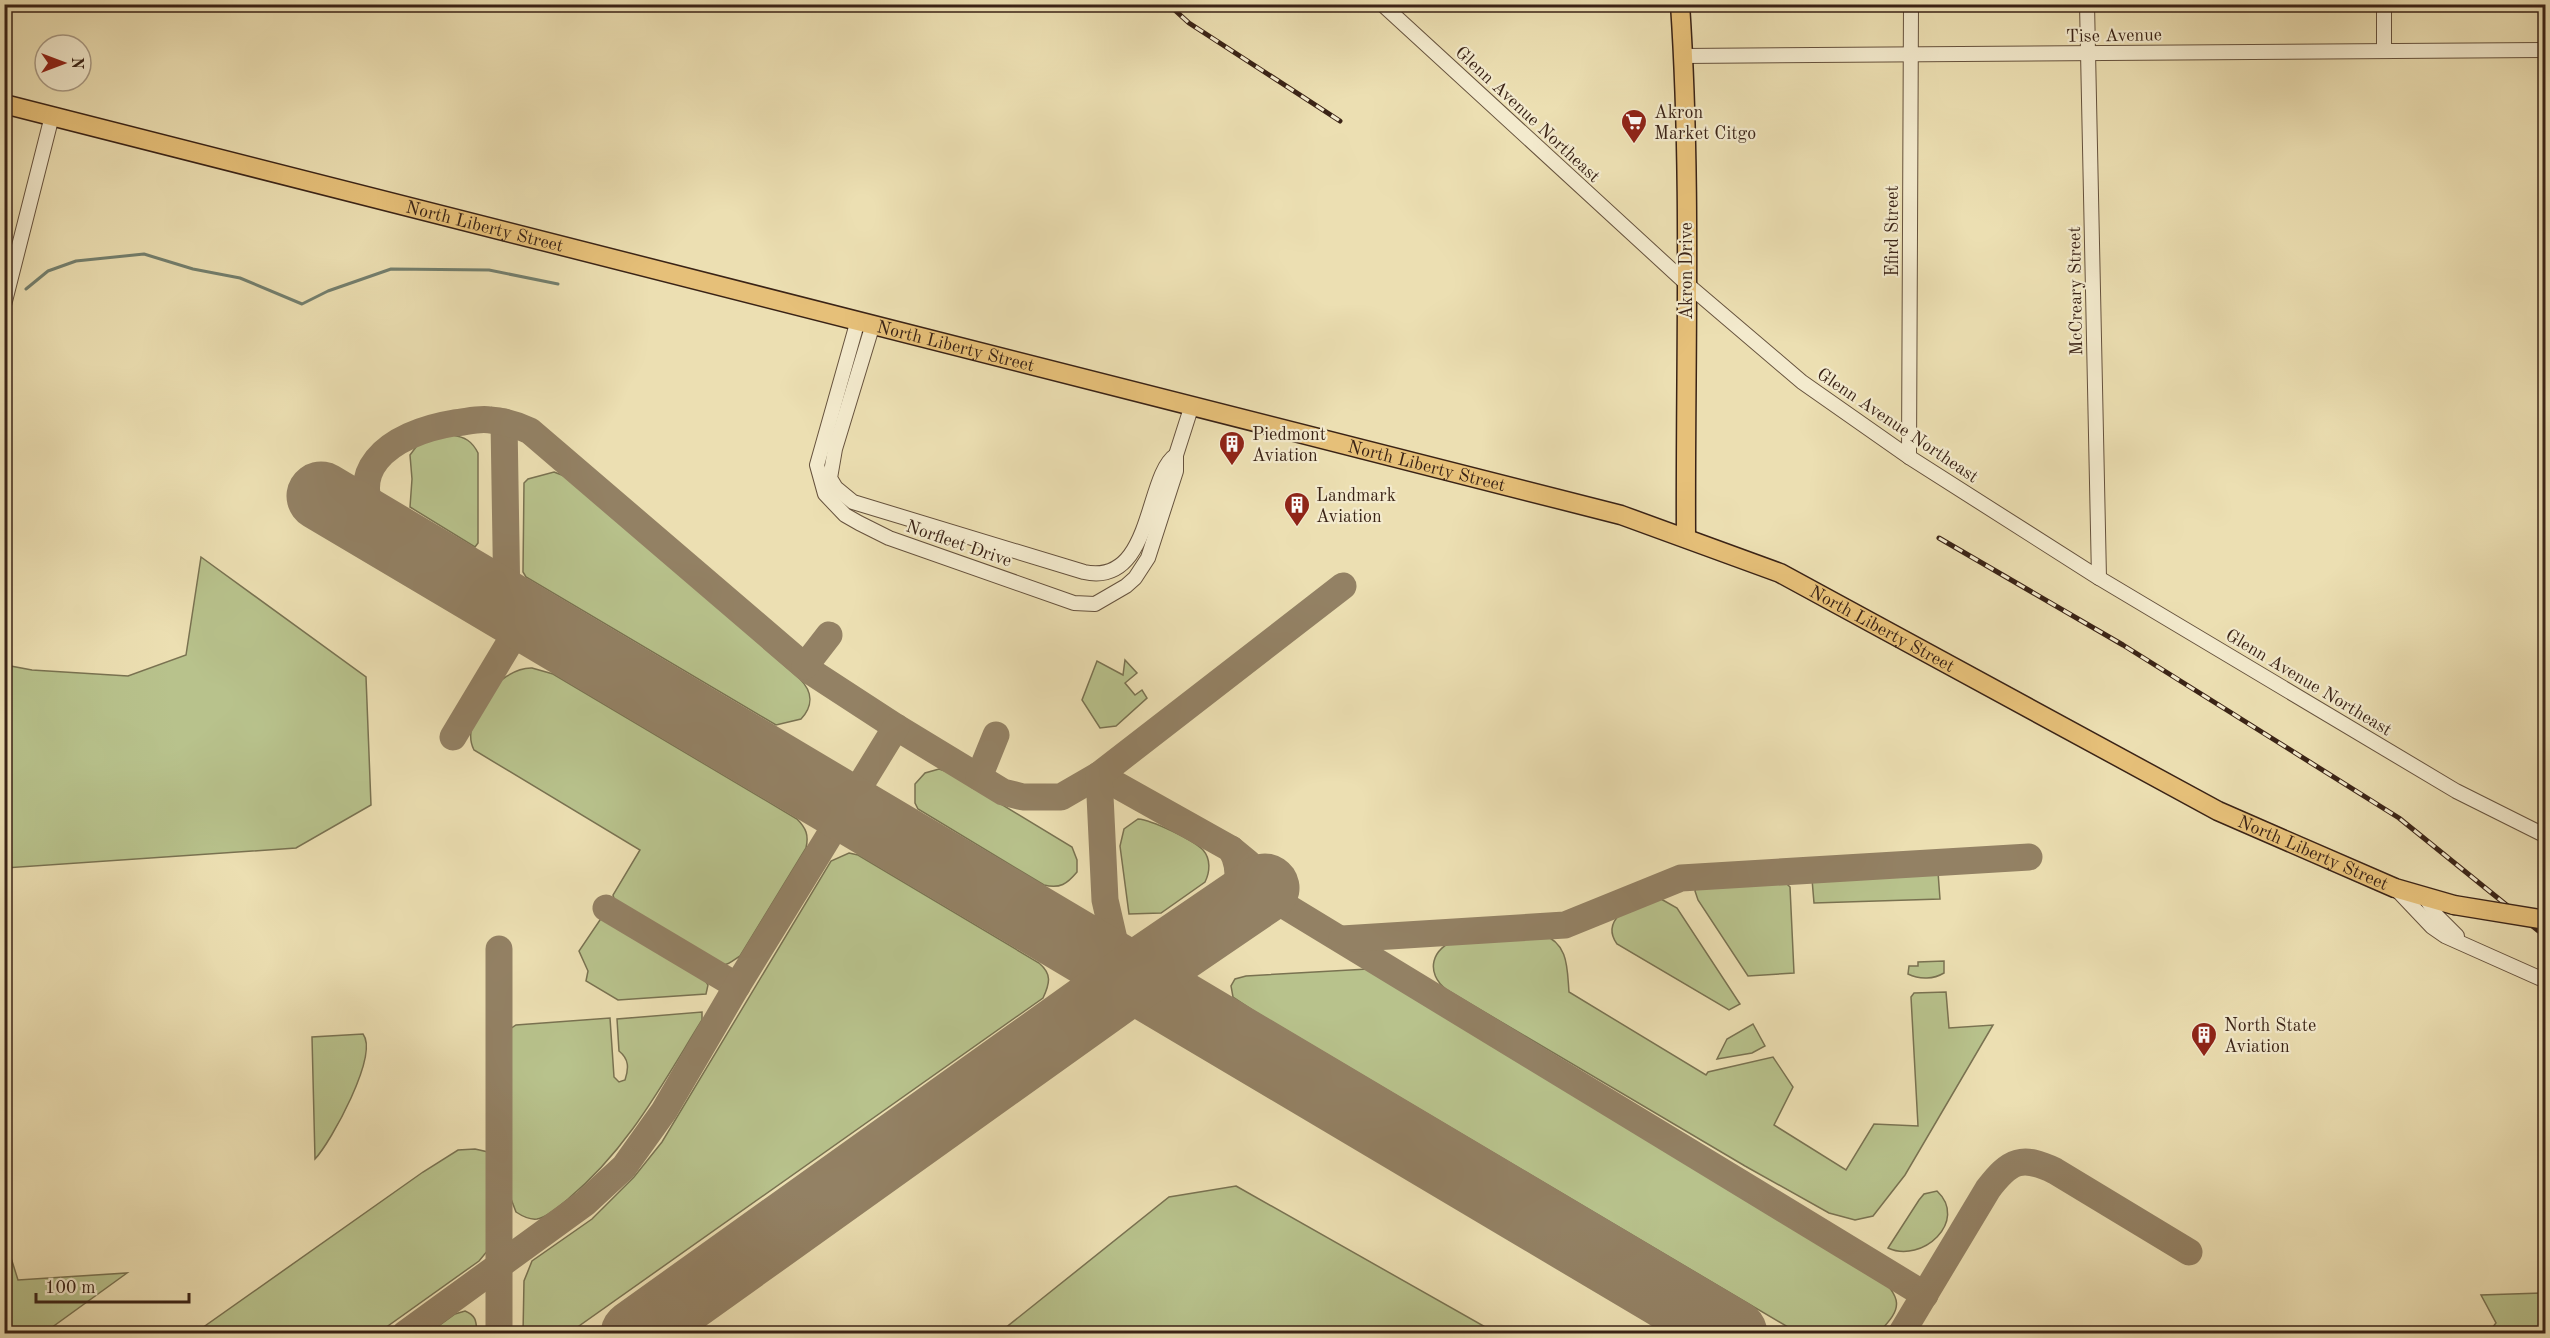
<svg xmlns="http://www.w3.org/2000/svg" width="2550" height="1338" font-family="'Old Standard TT',serif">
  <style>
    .green { fill: #b8c28c; stroke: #797251; stroke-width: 1.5 }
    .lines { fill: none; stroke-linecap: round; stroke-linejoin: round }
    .stream { stroke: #737f6e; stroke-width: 3 }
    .taxiway { stroke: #938164; stroke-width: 27 }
    .runway { stroke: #938164; stroke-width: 69 }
    .minor-casing { stroke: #66523d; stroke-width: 16 }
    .major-casing { stroke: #3a2316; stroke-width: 21 }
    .minor { stroke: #f3eacd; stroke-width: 14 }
    .major { stroke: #e6c079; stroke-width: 18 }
    .rail-casing { stroke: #3a2316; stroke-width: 5 }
    .rail { stroke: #f3eacd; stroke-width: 3; stroke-dasharray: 9; stroke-linecap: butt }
    .major-bridge-casing { stroke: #3a2316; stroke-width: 21; stroke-linecap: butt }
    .major-bridge { stroke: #e6c079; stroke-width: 18 }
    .labels { text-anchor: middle; stroke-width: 4.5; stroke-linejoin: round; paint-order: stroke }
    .street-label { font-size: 18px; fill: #3a2316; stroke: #f3eacd }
    .poi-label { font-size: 18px; fill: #3a2316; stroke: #f3eacd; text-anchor: start }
  </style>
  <rect width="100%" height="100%" fill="#ecdfb2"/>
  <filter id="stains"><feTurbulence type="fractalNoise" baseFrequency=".00333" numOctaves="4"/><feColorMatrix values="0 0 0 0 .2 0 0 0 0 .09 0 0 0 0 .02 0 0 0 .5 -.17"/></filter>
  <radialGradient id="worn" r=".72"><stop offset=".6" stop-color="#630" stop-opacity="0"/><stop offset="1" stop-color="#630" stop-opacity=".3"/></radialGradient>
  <g class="green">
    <path d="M452,435c13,2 20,6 26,18v90l-3,4 -65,-40 2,-28 -2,-24 9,-12z"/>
    <path d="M554,472l18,7 228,200c13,13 13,27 1,40l-25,6 -250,-148 -3,-5 1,-89 4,-4z"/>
    <polygon points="201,557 366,677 371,805 296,848 5,868 5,665 32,670 128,676 186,655"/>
    <polygon points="1125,660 1137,673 1125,683 1135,695 1142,690 1147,698 1116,726 1100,728 1082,700 1097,661 1123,675"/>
    <path d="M532,668l21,6 244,145c9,9 12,16 9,29l-66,108c-5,3 -11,9 -17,9 -13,-1 -91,-52 -108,-62l-2,-8 27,-45 -166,-100c-15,-28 24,-83 58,-82z"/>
    <path d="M939,769l9,3 124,75 5,13v12c-10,12 -17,17 -33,13l-126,-76 -3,-6v-19l10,-11z"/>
    <path d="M1138,819c14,1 55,21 65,31 8,9 7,22 2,32l-44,31 -32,1 -9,-68 4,-17z"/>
    <path d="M849,853l9,2 181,108c13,11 11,20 4,35l-474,335h-46l1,-52 8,-20 60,-42 42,-42 28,-35 169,-281z"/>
    <polygon points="1938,872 1940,899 1814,903 1812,879"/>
    <polygon points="1784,881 1790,887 1794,973 1748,976 1698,900 1695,891 1696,887"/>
    <path d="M1661,899l16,9 63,96 -11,6 -112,-66c-8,-11 -6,-21 3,-30z"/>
    <polygon points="602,917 607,917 702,975 708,985 706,994 618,1000 586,981 588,971 579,951"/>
    <path d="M1542,934c27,10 25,34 27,58l137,83 2,-3 65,-15 20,30 -19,38 72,45 28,-46 44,2 -7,-129 3,-4 32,-1 3,36 44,-3 -88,150 -32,41 -18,4 -26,-7 -84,-47 -298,-176c-23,-17 -15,-43 10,-50z"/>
    <path d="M1944,961v12c-10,6 -24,7 -36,1l1,-8h9v-4z"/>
    <path d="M1368,969l508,304c26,26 28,34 2,60h-80l-541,-320 -24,-16 -2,-11 4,-7 11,-3z"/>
    <path d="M702,1012v8c-41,66 -74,129 -134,179 -9,7 -20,18 -31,20 -8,1 -15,-3 -21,-7l-8,-21 2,-162 6,-4 94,-7 4,59 5,5 6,-2c4,-12 4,-21 -6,-29l-2,-32z"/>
    <polygon points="1753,1024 1765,1046 1752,1053 1717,1059 1727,1039"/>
    <path d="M363,1034c16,21 -32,108 -48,125l-3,-122z"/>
    <polygon points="475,1149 488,1152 492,1161 491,1240 489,1249 479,1261 378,1333 195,1333 423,1172 458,1150"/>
    <polygon points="1236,1186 1496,1333 999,1333 1169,1197"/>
    <path d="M1937,1191c32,30 -15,73 -49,57l31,-48 5,-6z"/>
    <polygon points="5,1245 7,1245 18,1280 127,1273 44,1333 5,1333"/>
    <polygon points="2545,1293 2545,1333 2488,1333 2496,1323 2481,1295"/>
    <path d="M465,1311c12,5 11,11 12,22h-48l26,-19z"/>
  </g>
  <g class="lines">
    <polyline class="stream" points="26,289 48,271 76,261 144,254 193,269 240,278 302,304 328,291 391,269 489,270 558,284"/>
    <g class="taxiway">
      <polyline points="504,422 507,606"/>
      <path d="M389,536c-56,-63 2,-103 65,-113 12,-1 25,-5 36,-3 14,1 27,5 40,11l280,240 86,56 107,65 20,5h38l38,-22 132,74 17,14 29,38 648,394"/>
      <polyline points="805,666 829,635"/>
      <polyline points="453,737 525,617"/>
      <polyline points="979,777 996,735"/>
      <polyline points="606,908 737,986"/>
      <path d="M1223,917c13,-24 22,-43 8,-68"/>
      <polyline points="1342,939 1565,925 1681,878 2029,857"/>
      <polyline points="1133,978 1116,948 1105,900 1099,775 1343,586"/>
      <path d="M1065,1028c24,-32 45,-54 42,-96"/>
      <polyline points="405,1334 585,1203 624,1167 664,1111 737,986 896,727"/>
      <polyline points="499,1334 499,949"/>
      <path d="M1901,1334l87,-145c22,-29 34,-34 67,-18l134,81"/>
    </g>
    <g class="runway">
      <polyline points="321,496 1733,1334"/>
      <polyline points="635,1334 1133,978 1265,888"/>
    </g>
    <defs>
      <g id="minor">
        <polyline points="1382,4 1687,284 1802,382 1909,457 2099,578 2456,791 2546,836"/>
        <polyline points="2087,4 2099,578"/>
        <polyline points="2384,4 2384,50"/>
        <polyline points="1683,56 2546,50"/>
        <polyline points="4,305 52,116"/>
        <polyline points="858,320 817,465 825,494 845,515 859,523 889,538 1074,603 1095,604 1126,586 1135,578 1148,558 1176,471 1176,455 1192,405"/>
        <path d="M873,324l-38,125 -5,29 6,10 17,14 231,70c69,15 61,-97 92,-117"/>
        <polyline points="1909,457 1911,4"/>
        <polyline points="2395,888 2432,927 2445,936 2546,981"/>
        <polyline points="2425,897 2437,916 2457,936"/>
      </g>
      <g id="major">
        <path d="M1680,4c12,178 5,356 6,534"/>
        <path id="s1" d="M4,104l1617,411 159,58 438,238 177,77 59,17"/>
      </g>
    </defs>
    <use href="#minor" class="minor-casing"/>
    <use href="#major" class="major-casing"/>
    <use href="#minor" class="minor"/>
    <use href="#major" class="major"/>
    <defs>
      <g id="rail">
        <polyline points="1168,4 1189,23 1340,121"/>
        <polyline points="1939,538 2123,645 2399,818 2546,937"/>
      </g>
    </defs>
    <use href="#rail" class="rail-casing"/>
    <use href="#rail" class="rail"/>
    <defs>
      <polyline id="major-bridge" points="2454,905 2546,920"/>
    </defs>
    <use href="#major-bridge" class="major-bridge-casing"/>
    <use href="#major-bridge" class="major-bridge"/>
  </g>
  <defs>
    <symbol id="supermarket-pin" viewBox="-11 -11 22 30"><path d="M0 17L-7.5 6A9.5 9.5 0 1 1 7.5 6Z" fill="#8f2418" stroke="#f3eacd"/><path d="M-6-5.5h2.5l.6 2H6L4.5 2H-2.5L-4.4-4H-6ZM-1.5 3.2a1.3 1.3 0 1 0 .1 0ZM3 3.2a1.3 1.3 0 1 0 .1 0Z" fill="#fff"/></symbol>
    <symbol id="building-pin" viewBox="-11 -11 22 30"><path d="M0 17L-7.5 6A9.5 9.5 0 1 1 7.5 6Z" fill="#8f2418" stroke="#f3eacd"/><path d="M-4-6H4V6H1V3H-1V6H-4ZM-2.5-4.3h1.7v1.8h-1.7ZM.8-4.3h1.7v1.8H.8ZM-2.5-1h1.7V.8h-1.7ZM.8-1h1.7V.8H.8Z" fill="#fff"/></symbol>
  </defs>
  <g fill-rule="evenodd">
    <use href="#supermarket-pin" x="1619" y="107" width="30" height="40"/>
    <use href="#building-pin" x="1217" y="429" width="30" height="40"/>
    <use href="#building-pin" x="1282" y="490" width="30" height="40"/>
    <use href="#building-pin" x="2189" y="1020" width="30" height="40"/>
  </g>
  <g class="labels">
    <g class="street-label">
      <text transform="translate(2114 35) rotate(-1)" y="6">Tise Avenue</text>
      <text transform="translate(1528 114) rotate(43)" y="6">Glenn Avenue Northeast</text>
      <text dy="6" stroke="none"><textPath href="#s1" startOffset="496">North Liberty Street</textPath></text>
      <text transform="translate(1892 231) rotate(-90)" y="6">Efird Street</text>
      <text transform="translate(1686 271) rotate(-90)" y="6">Akron Drive</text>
      <text transform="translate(2075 291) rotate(-91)" y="6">McCreary Street</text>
      <text dy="6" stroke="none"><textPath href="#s1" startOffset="982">North Liberty Street</textPath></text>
      <text transform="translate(1898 425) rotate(34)" y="6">Glenn Avenue Northeast</text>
      <text dy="6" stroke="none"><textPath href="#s1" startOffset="1468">North Liberty Street</textPath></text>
      <text transform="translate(959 543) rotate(19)" y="6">Norfleet Drive</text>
      <text dy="6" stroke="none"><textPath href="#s1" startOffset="1954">North Liberty Street</textPath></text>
      <text transform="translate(2309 682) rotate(31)" y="6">Glenn Avenue Northeast</text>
      <text dy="6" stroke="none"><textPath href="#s1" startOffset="2440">North Liberty Street</textPath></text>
    </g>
    <g class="poi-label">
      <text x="1654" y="118">Akron<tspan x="1654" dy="21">Market Citgo</tspan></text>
      <text x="1252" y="440">Piedmont<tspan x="1252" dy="21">Aviation</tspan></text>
      <text x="1316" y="501">Landmark<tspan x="1316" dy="21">Aviation</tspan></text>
      <text x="2224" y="1031">North State<tspan x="2224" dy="21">Aviation</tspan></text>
    </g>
  </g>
  <rect width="2550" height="1338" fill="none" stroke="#ecdfb2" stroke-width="24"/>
  <rect x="6" y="6" width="2538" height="1326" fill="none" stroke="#3a2316" stroke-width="3"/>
  <rect x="12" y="12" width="2526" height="1314" fill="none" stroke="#3a2316" stroke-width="1.5"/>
  <g transform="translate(63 63) rotate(90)"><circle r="28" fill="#f3eacd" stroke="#a99a84" stroke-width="1.5"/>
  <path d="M0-4.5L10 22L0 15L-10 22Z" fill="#8f2418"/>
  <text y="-9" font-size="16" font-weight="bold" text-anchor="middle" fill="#3a2316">N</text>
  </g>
  <path d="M36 1293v9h153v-9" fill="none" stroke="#3a2316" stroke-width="3"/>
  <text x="45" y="1293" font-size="18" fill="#3a2316" stroke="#f3eacd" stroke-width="4.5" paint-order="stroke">100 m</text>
  <rect width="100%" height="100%" filter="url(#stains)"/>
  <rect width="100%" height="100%" fill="url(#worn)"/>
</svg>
